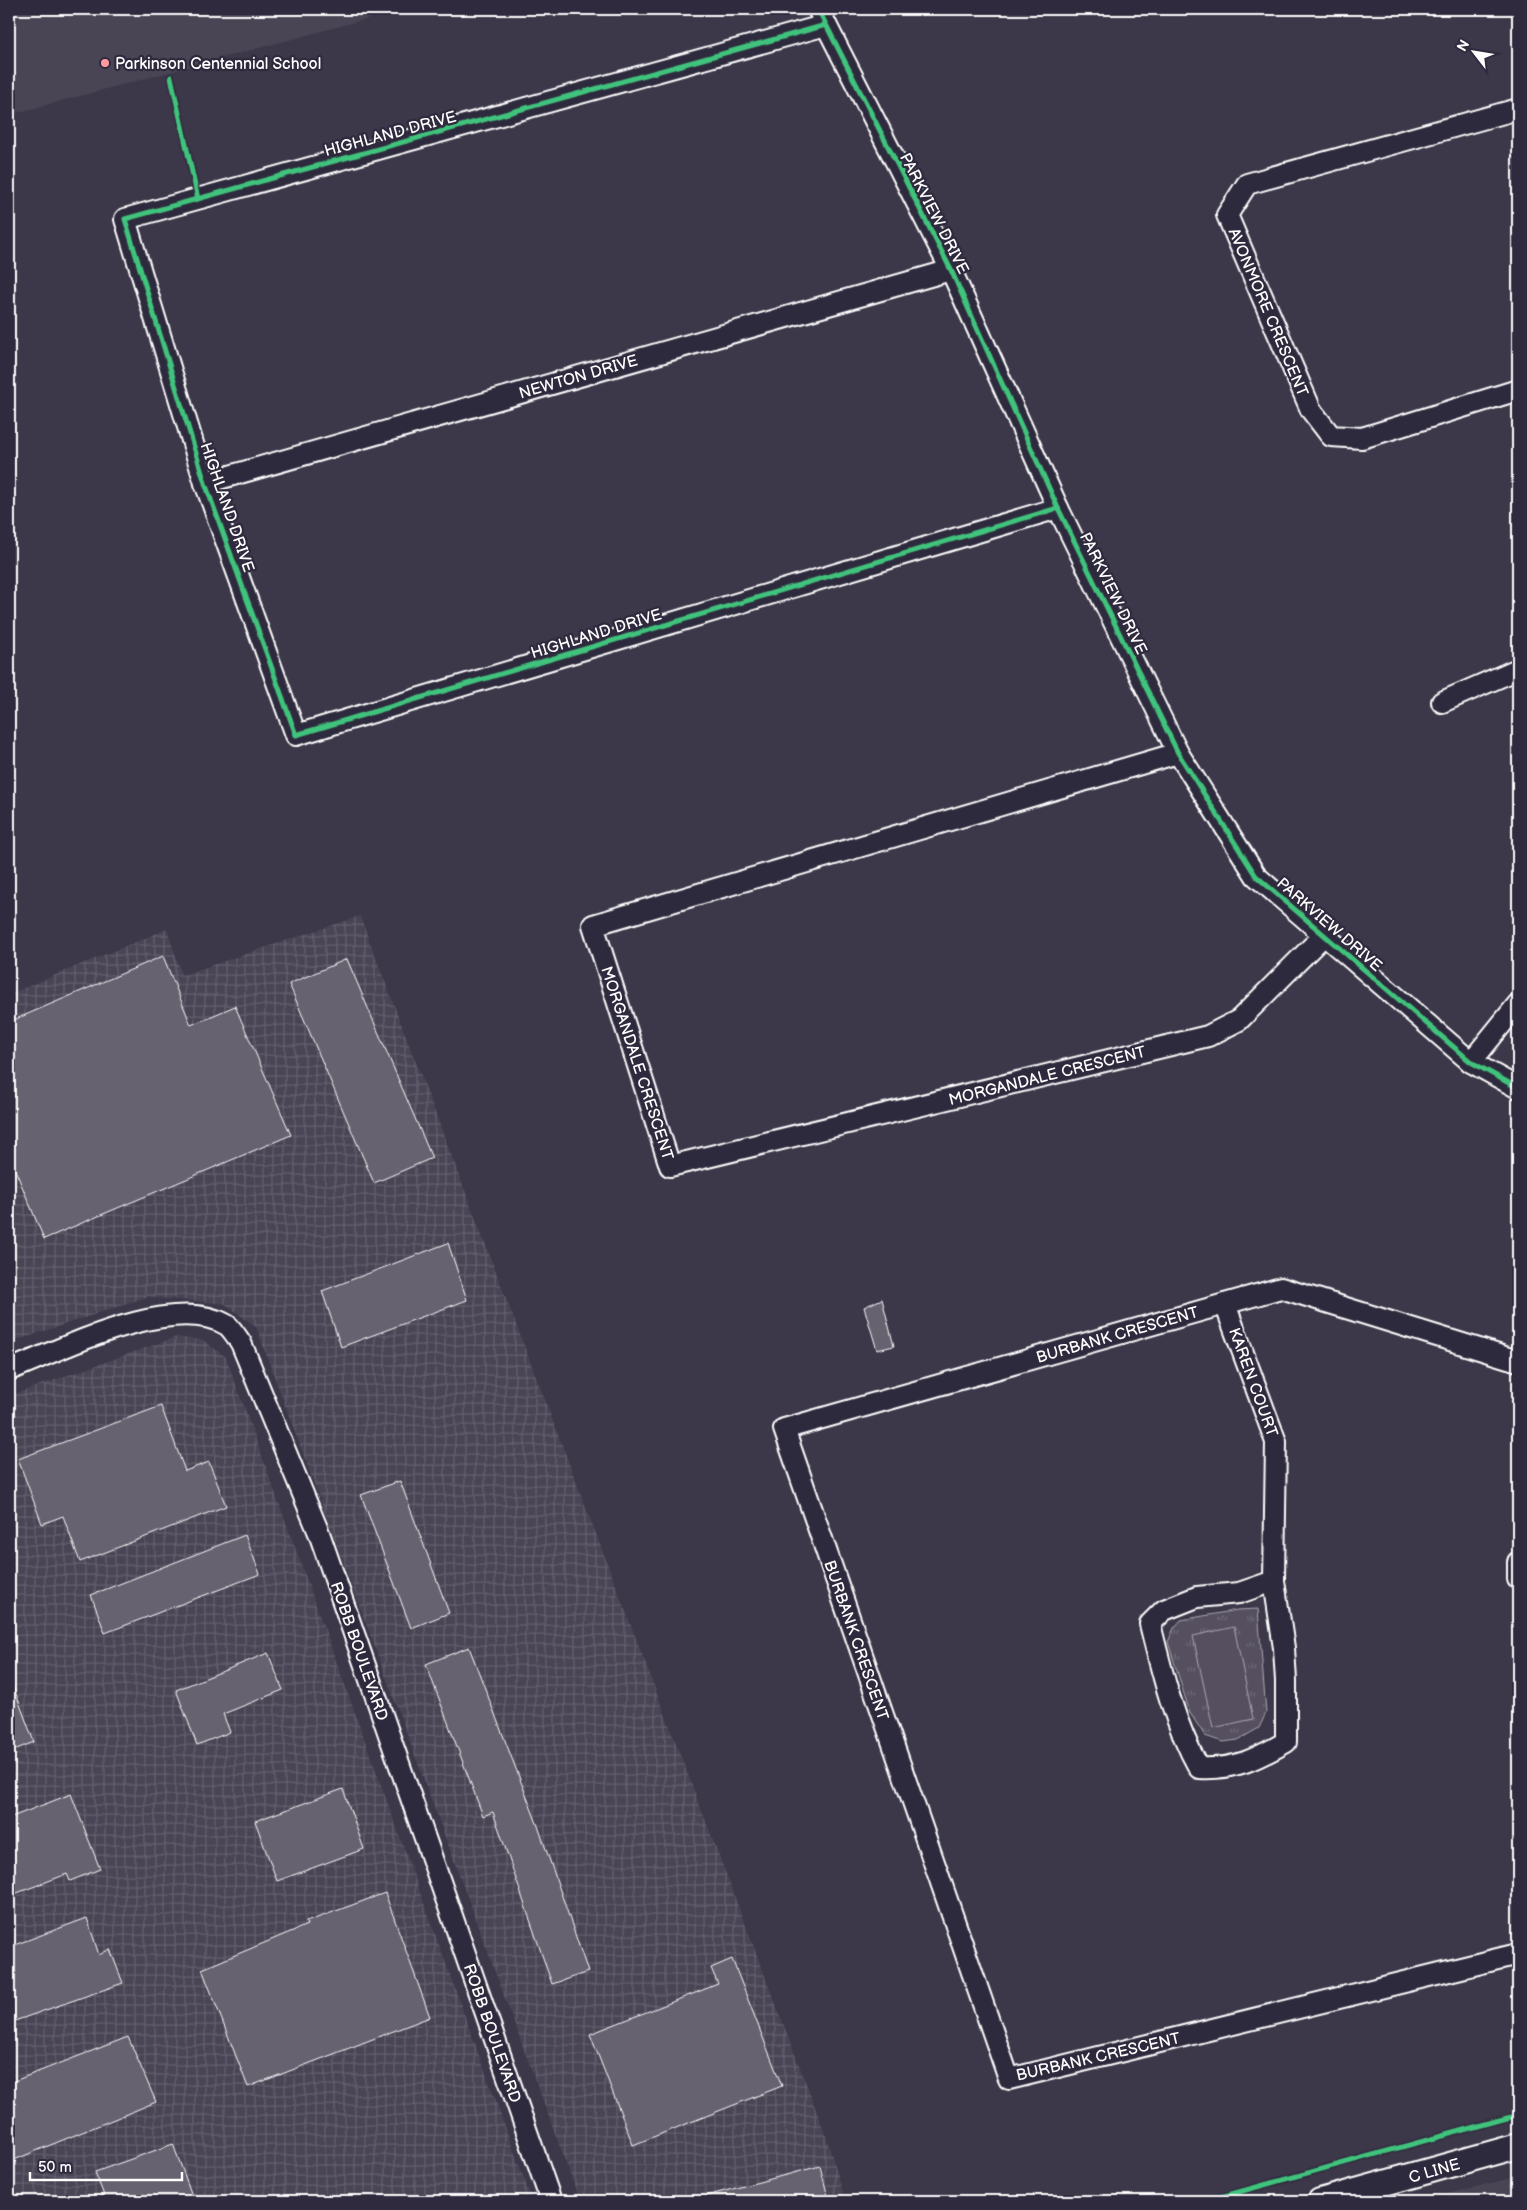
<svg xmlns="http://www.w3.org/2000/svg" width="1527" height="2210" font-family="'Balsamiq Sans',sans-serif">
  <style>
    .built { fill: #494455 }
    .industrial { fill: url(#industrial-grid) }
    .grass { fill: url(#grass-tufts); stroke: #aaa8b0 }
    .pitch { fill: #555060; stroke: #aaa8b0 }
    .building { fill: #666270; stroke: #fff }
    .lines { fill: none; stroke-linecap: round; stroke-linejoin: round }
    .minor-casing { stroke: #fff; stroke-width: 24 }
    .tertiary-casing { stroke: #fff; stroke-width: 28 }
    .minor { stroke: #2f2a3d; stroke-width: 20 }
    .tertiary { stroke: #2f2a3d; stroke-width: 24 }
    .cycleway-casing { stroke: #2f2a3d; stroke-width: 8 }
    .cycleway { stroke: #40c37c; stroke-width: 5 }
    .poi-dot { fill: #ff9aa2; stroke: #2f2a3d; stroke-width: 2 }
    .labels { text-anchor: middle; stroke-width: 4.5; stroke-linejoin: round; paint-order: stroke }
    .poi-label { font-size: 16px; fill: #fff; stroke: #2f2a3d; text-anchor: start }
    .street-label { font-size: 16px; fill: #fff; stroke: #2f2a3d }
  </style>
  <defs>
    <pattern id="industrial-grid" width="8" height="8" patternUnits="userSpaceOnUse" patternTransform="scale(1.25)"><rect width="8" height="8" fill="#494455"/><path d="M0 4h8M4 0v8" fill="none" stroke="#64606e"/></pattern>
    <pattern id="grass-tufts" width="24" height="20" patternUnits="userSpaceOnUse" patternTransform="scale(1.25)"><rect width="24" height="20" fill="#555060"/><path d="M3 7l-1-3M5 7V3M7 7l1-3M15 17l-1-3M17 17v-4M19 17l1-3" fill="none" stroke="#6e6a78"/></pattern>
  </defs>
  <rect width="100%" height="100%" fill="#3c3749"/>
  <filter id="ink" filterUnits="userSpaceOnUse"><feTurbulence type="fractalNoise" baseFrequency=".02" numOctaves="2"/><feDisplacementMap in="SourceGraphic" scale="10" xChannelSelector="R" yChannelSelector="G"/><feConvolveMatrix kernelMatrix="1 2 1 2 8 2 1 2 1" color-interpolation-filters="sRGB"/></filter>
  <g filter="url(#ink)">
    <g class="built">
      <polygon points="9,9 392,9 393,12 9,115"/>
      <polygon points="1507,2179 1515,2201 1419,2201"/>
    </g>
    <g class="industrial">
      <polygon points="360,916 825,2133 846,2201 580,2201 256,1327 225,1304 147,1297 9,1343 9,994 167,929 182,975"/>
      <polygon points="176,1337 203,1340 226,1357 532,2201 9,2201 9,1396"/>
      <polygon points="1518,2175 1518,2201 1515,2201 1507,2179"/>
    </g>
    <polygon class="grass" points="1258,1609 1266,1713 1259,1728 1238,1740 1223,1742 1205,1736 1190,1713 1168,1642 1174,1628 1181,1620 1237,1610"/>
    <polygon class="pitch" points="1234,1627 1253,1719 1213,1728 1193,1636"/>
    <g class="building">
      <polygon points="163,956 191,1025 235,1006 291,1135 44,1239 9,1155 9,1022"/>
      <polygon points="347,959 432,1158 374,1183 289,984"/>
      <polygon points="448,1243 467,1300 341,1347 322,1291"/>
      <polygon points="882,1299 894,1346 877,1350 864,1307"/>
      <polygon points="161,1406 185,1471 209,1462 226,1506 80,1562 63,1516 42,1524 18,1459"/>
      <polygon points="400,1481 449,1613 411,1628 361,1495"/>
      <polygon points="245,1535 260,1574 105,1633 91,1595"/>
      <polygon points="469,1647 538,1826 588,1972 552,1984 493,1812 483,1816 426,1664"/>
      <polygon points="268,1653 283,1690 223,1714 230,1732 197,1745 176,1690"/>
      <polygon points="10,1678 34,1742 9,1752 9,1679"/>
      <polygon points="343,1789 364,1849 277,1881 255,1821"/>
      <polygon points="71,1794 100,1869 70,1881 67,1874 9,1896 9,1818"/>
      <polygon points="385,1893 430,2017 248,2087 202,1969 307,1925 306,1922"/>
      <polygon points="87,1918 99,1955 110,1949 123,1983 9,2023 9,1947"/>
      <polygon points="732,1959 782,2086 633,2145 590,2034 718,1984 711,1968"/>
      <polygon points="128,2037 156,2102 9,2162 9,2083"/>
      <polygon points="173,2144 194,2201 106,2201 95,2172"/>
      <polygon points="820,2166 829,2201 707,2201 706,2196"/>
    </g>
    <g class="lines">
      <defs>
        <g id="minor">
          <polyline points="818,9 951,270 1058,508 1178,753 1256,876 1471,1062 1518,1088"/>
          <polyline points="826,25 125,219 205,483 296,735 1058,508"/>
          <polyline points="1518,109 1247,184 1227,215 1311,410 1331,436 1362,438 1518,390"/>
          <polyline points="205,483 951,270"/>
          <polyline points="1442,702 1518,669"/>
          <polyline points="1178,753 593,925 670,1166 1208,1036 1239,1020 1324,935"/>
          <polyline points="1471,1062 1518,1004"/>
          <path d="M1225,1304l51,138 -2,139 10,67 2,33v61c-30,17 -51,28 -87,26 -25,-45 -37,-95 -49,-144l14,-14 33,-13 42,-4 35,-12"/>
          <polyline points="1518,1361 1281,1288 784,1429 1009,2079 1518,1954"/>
          <path d="M9,1370c54,-21 163,-77 218,-45 5,4 10,12 14,18l78,190 232,668"/>
          <polyline points="1518,1562 1518,1579"/>
        </g>
        <polyline id="tertiary" points="1320,2201 1518,2146"/>
      </defs>
      <use href="#minor" class="minor-casing"/>
      <use href="#tertiary" class="tertiary-casing"/>
      <use href="#minor" class="minor"/>
      <use href="#tertiary" class="tertiary"/>
      <defs>
        <g id="cycleway">
          <polyline points="818,9 951,270 1058,508 1178,753 1256,876 1471,1062 1518,1088"/>
          <polyline points="826,25 125,219 205,483 296,735 1058,508"/>
          <polyline points="171,77 198,199"/>
          <polyline points="1206,2201 1518,2115"/>
        </g>
      </defs>
      <use href="#cycleway" class="cycleway-casing"/>
      <use href="#cycleway" class="cycleway"/>
    </g>
  </g>
  <circle class="poi-dot" cx="105" cy="63" r="5"/>
  <g class="labels">
    <g class="poi-label">
      <text x="115" y="69">Parkinson Centennial School</text>
    </g>
    <g class="street-label">
      <text transform="translate(390 133) rotate(-15)" y="6">HIGHLAND DRIVE</text>
      <text transform="translate(935 213) rotate(63)" y="6">PARKVIEW DRIVE</text>
      <text transform="translate(1269 312) rotate(67)" y="6">AVONMORE CRESCENT</text>
      <text transform="translate(578 376) rotate(-16)" y="6">NEWTON DRIVE</text>
      <text transform="translate(228 507) rotate(71)" y="6">HIGHLAND DRIVE</text>
      <text transform="translate(1114 593) rotate(64)" y="6">PARKVIEW DRIVE</text>
      <text transform="translate(596 633) rotate(-17)" y="6">HIGHLAND DRIVE</text>
      <text transform="translate(1330 924) rotate(41)" y="6">PARKVIEW DRIVE</text>
      <text transform="translate(638 1063) rotate(72)" y="6">MORGANDALE CRESCENT</text>
      <text transform="translate(1047 1075) rotate(-14)" y="6">MORGANDALE CRESCENT</text>
      <text transform="translate(1117 1334) rotate(-16)" y="6">BURBANK CRESCENT</text>
      <text transform="translate(1254 1382) rotate(70)" y="6">KAREN COURT</text>
      <text transform="translate(857 1640) rotate(71)" y="6">BURBANK CRESCENT</text>
      <text transform="translate(360 1651) rotate(71)" y="6">ROBB BOULEVARD</text>
      <text transform="translate(493 2033) rotate(71)" y="6">ROBB BOULEVARD</text>
      <text transform="translate(1098 2056) rotate(-13)" y="6">BURBANK CRESCENT</text>
      <text transform="translate(1434 2170) rotate(-16)" y="6">C LINE</text>
    </g>
  </g>
  <rect width="1527" height="2210" fill="none" stroke="#2f2a3d" stroke-width="30"/>
  <rect x="15" y="15" width="1497" height="2180" fill="none" stroke="#fff" stroke-width="2" filter="url(#ink)"/>
  <g transform="translate(1474 52) rotate(301)" stroke="#2f2a3d" stroke-width="4" paint-order="stroke">
  <path d="M0-4L9 19L0 12L-9 19Z" fill="#ffffff"/>
  <text y="-8" font-size="14" font-weight="bold" text-anchor="middle" fill="#ffffff">N</text>
  </g>
  <path d="M30 2172v8h152v-8" fill="none" stroke="#ffffff" stroke-width="2.5"/>
  <text x="38" y="2172" font-size="15" fill="#ffffff" stroke="#2f2a3d" stroke-width="4" paint-order="stroke">50 m</text>
</svg>
